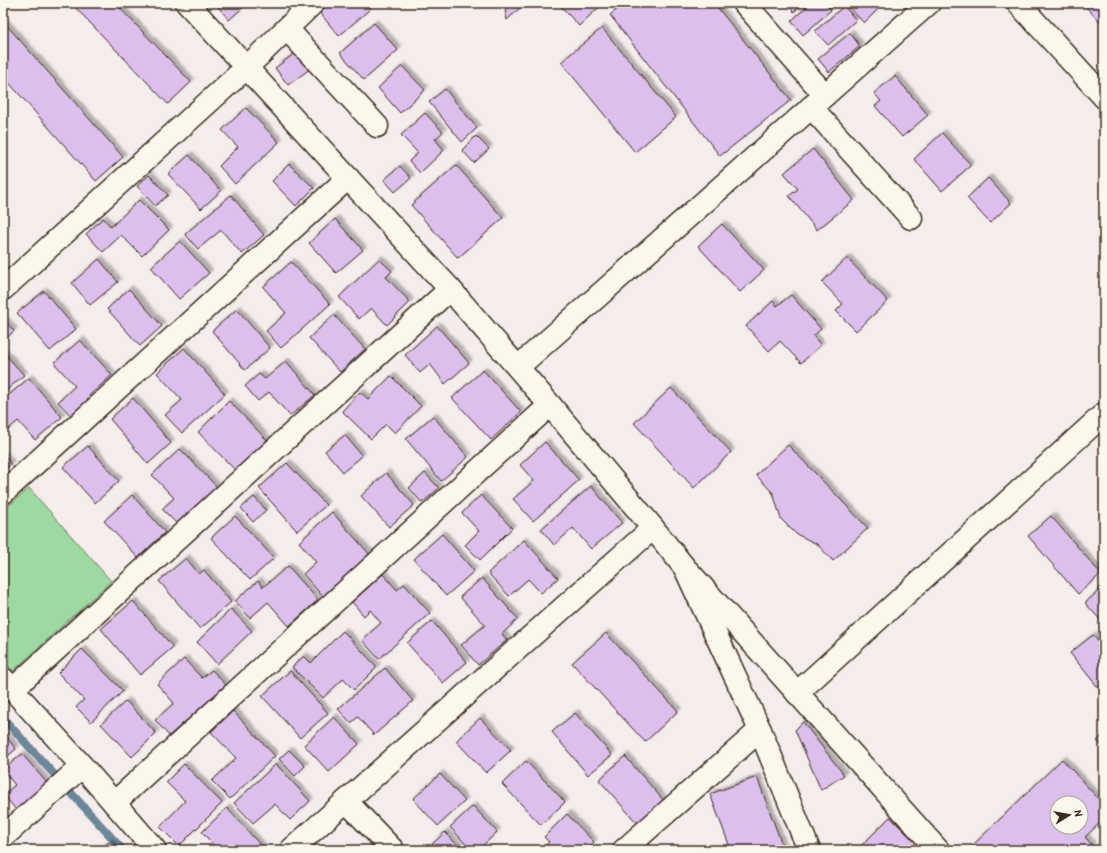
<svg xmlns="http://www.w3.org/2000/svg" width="1107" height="853" font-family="'Patrick Hand',sans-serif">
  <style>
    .green { fill: #9ddaa1; stroke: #6c8260 }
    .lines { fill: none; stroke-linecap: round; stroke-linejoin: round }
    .stream { stroke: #6d879a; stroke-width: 8 }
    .building { fill: #dbbfed; stroke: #3b2a1e; fill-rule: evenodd; filter: url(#shadow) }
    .street-casing { stroke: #3b2a1e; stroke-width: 25 }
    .secondary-casing { stroke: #3b2a1e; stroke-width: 25 }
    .street { stroke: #fbf7ec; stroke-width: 22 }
    .secondary { stroke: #fbf7ec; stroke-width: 22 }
  </style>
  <defs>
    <filter id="shadow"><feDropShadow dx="3.5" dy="-3.5" stdDeviation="1" flood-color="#0004"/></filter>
  </defs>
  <rect width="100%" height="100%" fill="#f5ecec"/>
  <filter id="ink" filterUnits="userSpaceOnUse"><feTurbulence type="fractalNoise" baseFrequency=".025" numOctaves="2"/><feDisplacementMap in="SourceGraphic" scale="8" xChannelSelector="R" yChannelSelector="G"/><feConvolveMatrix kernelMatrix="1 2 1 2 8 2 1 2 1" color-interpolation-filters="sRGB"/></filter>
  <g filter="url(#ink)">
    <polygon class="green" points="29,488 111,581 13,671 3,661 3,511"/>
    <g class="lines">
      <polyline class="stream" points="3,718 123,850"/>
    </g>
    <g class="building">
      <polygon points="71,3 115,3 191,82 168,104"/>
      <polygon points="215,3 248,3 229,20"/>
      <polygon points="329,3 364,3 370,9 339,36 319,12"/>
      <polygon points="512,3 525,3 507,20 505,10"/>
      <polygon points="558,3 603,3 579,26"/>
      <polygon points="625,3 714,3 791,100 720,156 610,15"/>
      <polygon points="786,3 803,3 794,12"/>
      <polygon points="811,3 825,3 831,10 803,35 791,21"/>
      <polygon points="845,3 884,3 864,23"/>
      <polygon points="1082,3 1104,3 1104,22 1102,24"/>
      <polygon points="844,6 856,20 828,45 815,31"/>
      <polygon points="3,21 123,157 96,181 3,76"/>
      <polygon points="374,23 398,50 364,80 340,53"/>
      <polygon points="602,28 676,117 635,152 561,62"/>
      <polygon points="850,33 860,46 829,72 818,59"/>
      <polygon points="298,51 311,68 288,85 275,68"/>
      <polygon points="402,66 425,90 400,113 378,88"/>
      <polygon points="895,76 928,115 902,137 875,106 881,101 874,93"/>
      <polygon points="445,89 477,128 462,142 429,102"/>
      <polygon points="246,108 279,142 235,184 219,166 238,147 222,130"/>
      <polygon points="425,113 443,132 435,139 444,150 420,173 409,161 418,153 401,135"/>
      <polygon points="942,133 971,165 942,191 914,159"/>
      <polygon points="476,136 489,149 474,163 462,150"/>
      <polygon points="813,149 854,200 817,230 789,196 798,189 784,173"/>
      <polygon points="189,155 221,191 201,209 168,174"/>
      <polygon points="289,164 314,188 296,206 272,181"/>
      <polygon points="456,165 503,218 458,258 411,205"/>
      <polygon points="400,166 411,178 395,192 384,180"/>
      <polygon points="149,175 168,195 155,206 137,186"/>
      <polygon points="988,178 1011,203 990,223 967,198"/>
      <polygon points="231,195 264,235 242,254 221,230 198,249 185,234"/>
      <polygon points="139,200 169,230 142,256 121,235 103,252 86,234 103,218 111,227"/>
      <polygon points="335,219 363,250 336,273 309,243"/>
      <polygon points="722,224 764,270 740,292 698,246"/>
      <polygon points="180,241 209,273 179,299 151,267"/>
      <polygon points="847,258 888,301 856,331 836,311 843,304 822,282"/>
      <polygon points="99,259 118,282 90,305 72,283"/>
      <polygon points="379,259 392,271 386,277 410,302 387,325 371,308 359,319 339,297"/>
      <polygon points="291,262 330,304 281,348 266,331 286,313 263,287"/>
      <polygon points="129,289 162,326 140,346 107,309"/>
      <polygon points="44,291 76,329 50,351 17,313"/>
      <polygon points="791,295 821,329 813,336 821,345 801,363 780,341 769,351 746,326 773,301 777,306"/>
      <polygon points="237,309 270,348 245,370 212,331"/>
      <polygon points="334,315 365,349 340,372 309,338"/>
      <polygon points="3,319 14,331 3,341"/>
      <polygon points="437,326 469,363 445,384 430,364 420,373 405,355"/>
      <polygon points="80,340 112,375 89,396 94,401 74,419 58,402 75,386 54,363"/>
      <polygon points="184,348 225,394 182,433 165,415 182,400 157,373"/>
      <polygon points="3,352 24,375 3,393"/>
      <polygon points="286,361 315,395 290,416 269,392 258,401 245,386 259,374 265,379"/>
      <polygon points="483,370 521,412 491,440 452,398"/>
      <polygon points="391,376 421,406 395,433 386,424 371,439 342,411 360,392 368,399"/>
      <polygon points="29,378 62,417 35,440 18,421 3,434 3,400"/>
      <polygon points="671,388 731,452 694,488 634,423"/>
      <polygon points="133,398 171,443 148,464 110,419"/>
      <polygon points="229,401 267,440 236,471 198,432"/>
      <polygon points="433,416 468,457 441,481 406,439"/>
      <polygon points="345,435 362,456 343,472 325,451"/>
      <polygon points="545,442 579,480 533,521 513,499 534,481 520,465"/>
      <polygon points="788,445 868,528 833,561 817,544 796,534 781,519 773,493 756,475"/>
      <polygon points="88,446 119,481 95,503 63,467"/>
      <polygon points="180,449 219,489 180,527 162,509 174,498 152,475"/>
      <polygon points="3,455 11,464 3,471"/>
      <polygon points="287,463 326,505 297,531 259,488"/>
      <polygon points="386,473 414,505 389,527 361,496"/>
      <polygon points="425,473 439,488 422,503 409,488"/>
      <polygon points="591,486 622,523 591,549 573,528 554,545 541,529"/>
      <polygon points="132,495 165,532 138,558 104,521"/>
      <polygon points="481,495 512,528 480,560 465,545 479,531 462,513"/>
      <polygon points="254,497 266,510 253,522 241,508"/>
      <polygon points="332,512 372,557 325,599 303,574 316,562 299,542"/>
      <polygon points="235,516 274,558 250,580 211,538"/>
      <polygon points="1051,516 1101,574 1078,594 1028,536"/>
      <polygon points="442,534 474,571 446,596 414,559"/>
      <polygon points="524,540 558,578 541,593 528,579 509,596 488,573"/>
      <polygon points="186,558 199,574 204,570 231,602 200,629 159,581"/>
      <polygon points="288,566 318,600 289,626 268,602 250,618 235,601 258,581 263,587"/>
      <polygon points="383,574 397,590 404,584 430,613 379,659 362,640 381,623 370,610 364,616 352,602"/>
      <polygon points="482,578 518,619 502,634 507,640 478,665 461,645 485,625 460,597"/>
      <polygon points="1104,586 1104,624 1085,603"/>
      <polygon points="133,601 173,647 140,675 101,629"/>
      <polygon points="231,609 252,631 217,664 197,642"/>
      <polygon points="432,621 467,662 443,683 407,643"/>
      <polygon points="343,631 377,667 354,690 343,679 323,698 292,667 304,656 311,663"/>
      <polygon points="606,633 678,711 645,742 572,663"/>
      <polygon points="1093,635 1104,649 1104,689 1101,691 1070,653"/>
      <polygon points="82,649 123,691 91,722 76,707 84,700 58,673"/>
      <polygon points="184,659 202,678 212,670 226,685 169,736 155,720 174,703 157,684"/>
      <polygon points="385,668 413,701 374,735 358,717 351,723 338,709"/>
      <polygon points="290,671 328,713 300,738 262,696"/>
      <polygon points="126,701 156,733 132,757 101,724"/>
      <polygon points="233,711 275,756 230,799 212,781 236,758 211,732"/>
      <polygon points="575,713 612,755 588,775 552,732"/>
      <polygon points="334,717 359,744 329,772 304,745"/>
      <polygon points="480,718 511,750 486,773 456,741"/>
      <polygon points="803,722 844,775 821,790 795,730"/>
      <polygon points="3,733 16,749 3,760"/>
      <polygon points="1104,734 1104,748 1097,741"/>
      <polygon points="289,750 305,766 295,776 279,759"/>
      <polygon points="22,754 47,783 16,810 4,795 15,785 3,770"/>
      <polygon points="625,756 664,801 638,824 599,780"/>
      <path d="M1062,759l42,46v14l-19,18 7,8 -5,5h-119zM1057,803h24v24h-24z"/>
      <polygon points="526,761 565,802 541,825 502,784"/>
      <polygon points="184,764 222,803 179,846 160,827 185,801 166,782"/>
      <polygon points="276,764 310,801 290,820 275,804 253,823 234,803"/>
      <polygon points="440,774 465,801 438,826 413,799"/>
      <polygon points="757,777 784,850 731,850 710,794"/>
      <polygon points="473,806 497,832 478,850 471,850 450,827"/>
      <polygon points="227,808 264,849 263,850 218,850 202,832"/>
      <polygon points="567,814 594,842 586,850 545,850 543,848 549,842 544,837"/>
      <polygon points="890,817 923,850 857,850"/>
      <polygon points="445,832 462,850 426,850"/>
      <polygon points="109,842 116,850 99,850"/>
    </g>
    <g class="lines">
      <defs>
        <g id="street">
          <polyline points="744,3 825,95"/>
          <polyline points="1018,3 1104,97"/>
          <polyline points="287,29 377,126"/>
          <polyline points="811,107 911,218"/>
          <polyline points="3,289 246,68 313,3"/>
          <polyline points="518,367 929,3"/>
          <polyline points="3,493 348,178"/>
          <polyline points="689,572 938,850"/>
          <polyline points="13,689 450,289"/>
          <polyline points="797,693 1104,414"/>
          <polyline points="346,801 393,850"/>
          <polyline points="114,803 550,405"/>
          <polyline points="3,837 82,766"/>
          <polyline points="291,850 653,528"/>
          <polyline points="624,850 760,730"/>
        </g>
        <g id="secondary">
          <polyline points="187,3 450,289 550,405 653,528 685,568 760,730 809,850"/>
          <polyline points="3,679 82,766 155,850"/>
        </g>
      </defs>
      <use href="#street" class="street-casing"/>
      <use href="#secondary" class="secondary-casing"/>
      <use href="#street" class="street"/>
      <use href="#secondary" class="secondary"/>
    </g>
  </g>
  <rect width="1107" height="853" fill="none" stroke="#fbf7ec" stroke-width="16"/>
  <rect x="8" y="8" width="1091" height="837" fill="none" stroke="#3b2a1e" stroke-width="1.5" filter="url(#ink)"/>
  <g transform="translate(1069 815) rotate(79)"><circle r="19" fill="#fbf7ec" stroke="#aea59a"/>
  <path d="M0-3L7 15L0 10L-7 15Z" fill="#3b2a1e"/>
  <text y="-6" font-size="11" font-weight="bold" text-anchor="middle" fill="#3b2a1e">N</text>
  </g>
</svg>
